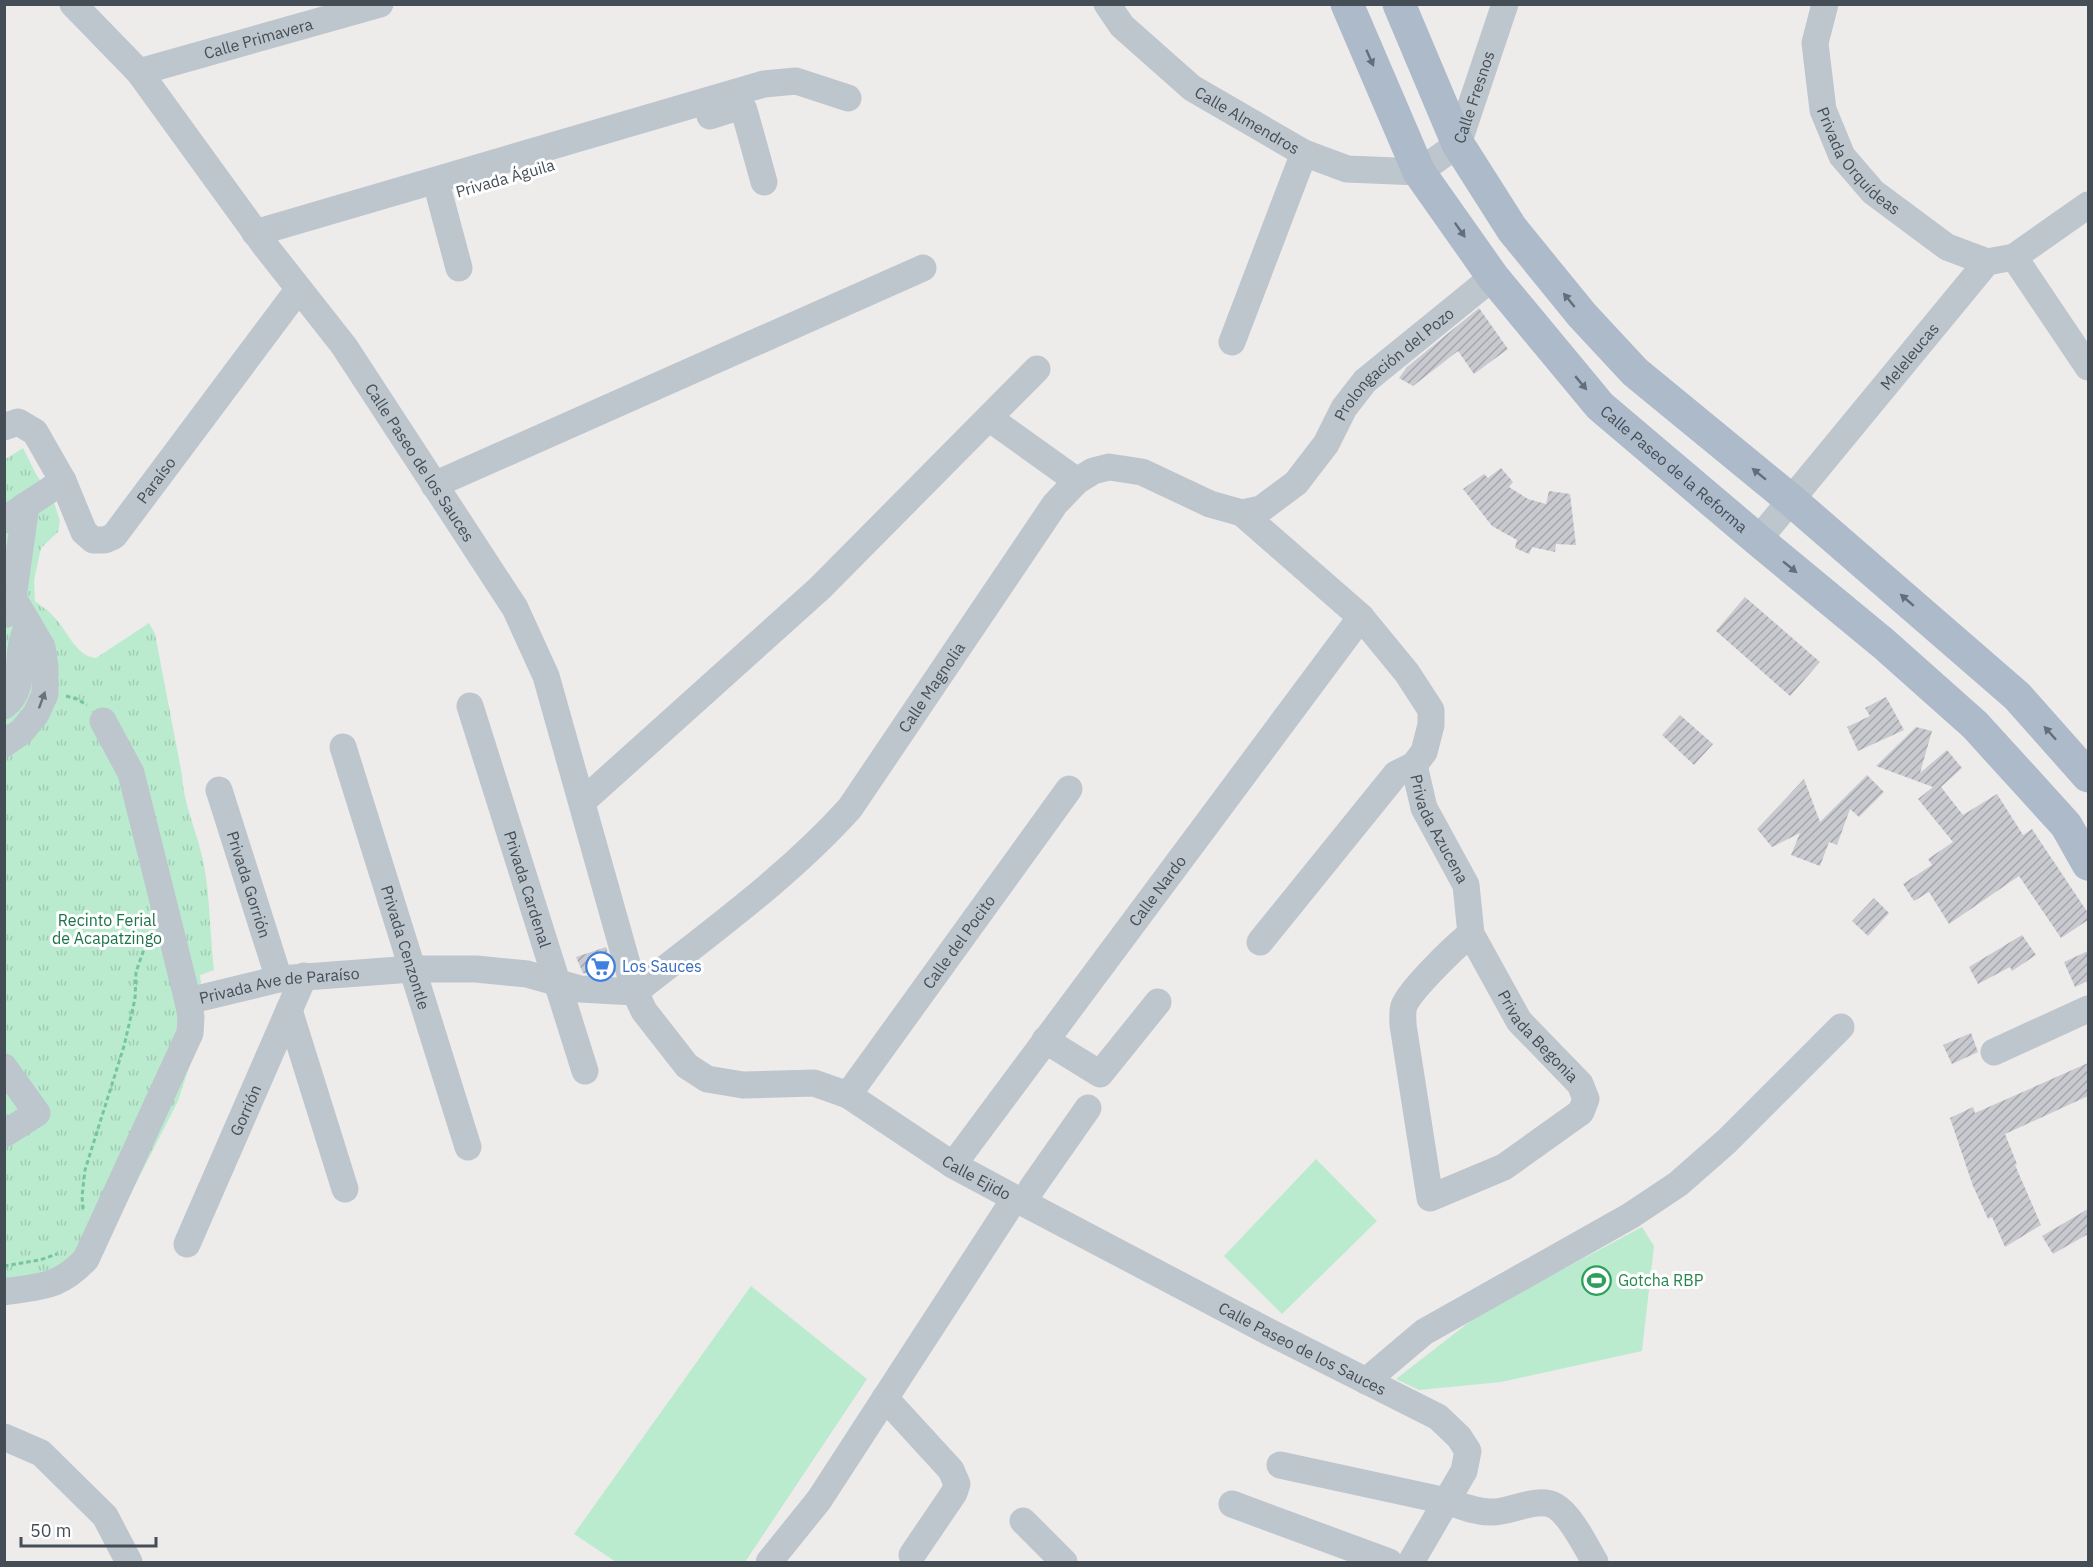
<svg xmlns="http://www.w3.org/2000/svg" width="2093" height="1567" font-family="'IBM Plex Sans',sans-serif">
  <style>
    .grass { fill: #baebce }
    .park { fill: url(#park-tufts) }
    .building { fill: url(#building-hatch) }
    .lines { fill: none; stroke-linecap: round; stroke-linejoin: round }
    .path { stroke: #75c6a0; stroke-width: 3; stroke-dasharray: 4.5 3; stroke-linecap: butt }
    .minor { stroke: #bdc5cd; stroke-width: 27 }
    .major { stroke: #acbac9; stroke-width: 33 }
    .oneway { fill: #646e79 }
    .oneway2 { fill: #69727a }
    .labels { text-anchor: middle; stroke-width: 6; stroke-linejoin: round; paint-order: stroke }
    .street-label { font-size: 16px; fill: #454e57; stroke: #fff }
    .park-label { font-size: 16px; fill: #1b7349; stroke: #fff }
    .shop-label { font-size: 16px; fill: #366cbe; stroke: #fff; text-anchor: start }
    .leisure-label { font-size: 16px; fill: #27864d; stroke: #fff; text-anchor: start }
  </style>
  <defs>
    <pattern id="park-tufts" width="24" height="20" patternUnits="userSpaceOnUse" patternTransform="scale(1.5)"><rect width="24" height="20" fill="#baebce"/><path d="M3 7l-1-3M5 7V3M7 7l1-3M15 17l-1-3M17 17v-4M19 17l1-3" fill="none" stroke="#a1cbb3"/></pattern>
    <pattern id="building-hatch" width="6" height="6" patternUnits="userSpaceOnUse" patternTransform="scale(1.5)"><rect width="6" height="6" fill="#c8cad0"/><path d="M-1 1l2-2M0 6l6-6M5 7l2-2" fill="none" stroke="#a4a6ac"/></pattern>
  </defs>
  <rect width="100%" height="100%" fill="#eeebeb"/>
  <g class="grass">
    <polygon points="1316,1159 1377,1221 1282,1314 1224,1256"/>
    <polygon points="1642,1227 1654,1246 1642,1351 1501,1382 1419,1390 1396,1379 1481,1313"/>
    <polygon points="751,1286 867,1379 745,1562 616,1562 574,1534"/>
  </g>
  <path class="park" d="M23,448l14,28 15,20 8,25 -2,11 -17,16 -7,32 1,21c6,5 13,9 18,15 14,13 22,40 43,42l53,-35 6,11 27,141c1,27 15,57 21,85 7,33 7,76 11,110l-14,5 4,47 -26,79 -74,145 -99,55 -1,-841z"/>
  <g class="building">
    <polygon points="1479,308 1508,349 1474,374 1458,351 1413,386 1399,378 1407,367"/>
    <polygon points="1501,468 1513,482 1509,487 1528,499 1546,504 1549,491 1570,494 1576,545 1556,544 1555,552 1532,547 1529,554 1515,548 1517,540 1492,526 1463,489 1484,474 1488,478"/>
    <polygon points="1745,597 1820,662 1790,696 1716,631"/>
    <polygon points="1886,697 1904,730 1858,751 1847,727 1870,716 1865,708"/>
    <polygon points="1680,715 1713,744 1694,765 1662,735"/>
    <polygon points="1916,727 1932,731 1920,773 1947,750 1962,768 1941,787 1963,815 1997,794 2023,835 2032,829 2088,913 2088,920 2061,938 2019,876 1949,924 1929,892 1914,901 1903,884 1932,865 1928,859 1953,842 1918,799 1933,787 1876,766"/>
    <polygon points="1867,775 1884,792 1859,817 1850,809 1837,845 1829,842 1820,866 1791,855 1800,833 1772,847 1757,829 1804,779 1820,822"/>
    <polygon points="1874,898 1889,913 1868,936 1852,921"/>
    <polygon points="2022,935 2036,955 2012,971 2010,967 1978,984 1969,967"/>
    <polygon points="606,947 614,975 583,973 576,957"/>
    <polygon points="2088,951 2088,981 2075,987 2064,962"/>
    <polygon points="1971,1033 1978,1052 1952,1064 1943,1045"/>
    <polygon points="2088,1063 2088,1096 2005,1134 2017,1164 2015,1165 2041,1225 2005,1247 1992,1217 1988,1219 1973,1186 1950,1118 1973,1107 1975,1113"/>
    <polygon points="2088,1209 2088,1234 2053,1254 2042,1236"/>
  </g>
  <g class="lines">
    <g class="path">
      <polyline points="66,696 77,699 87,705"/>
      <polyline points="83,1209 82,1196 85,1170 124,1046 135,999 136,972 144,949 150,941"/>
      <polyline points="4,1266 40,1260 57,1254"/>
    </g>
    <g class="minor">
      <path id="s1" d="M73,4l66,68 127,175 78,99 171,262 31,68 89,316 9,19 43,55 20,13 36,6 71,-2 34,12 105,70 71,38 247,130 167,84 21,20 9,14 -4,20 -53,91"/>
      <path id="s2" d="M1107,4l15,22 70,62 112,65 43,16 72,3 39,-28 47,-140"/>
      <path id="s3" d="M1825,4l-10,39 8,67 19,46 31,36 74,55 40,15"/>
      <path id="s4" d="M139,72l241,-68"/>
      <polyline points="710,116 732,109 744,110 764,182"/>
      <polyline points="440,197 459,268"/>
      <polyline points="255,233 764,84 796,81 848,98"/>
      <polyline points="2014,257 2088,367"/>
      <polyline points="1232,342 1304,153"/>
      <polyline points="989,418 1077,481"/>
      <path id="s5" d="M4,427l14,-5 17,10 28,49 21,51 9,8h12l9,-4 184,-246"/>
      <polyline points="434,485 923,268"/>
      <path id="s6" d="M1242,513l19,-4 35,-26 30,-39 18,-36 21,-27 128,-104"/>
      <polyline points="4,520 63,481"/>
      <path id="s7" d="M1758,540l229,-278 27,-5 74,-52"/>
      <polyline points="7,614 13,598 26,505"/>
      <path d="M4,706c21,-16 13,-41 18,-63 1,-6 4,-12 6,-18"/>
      <path id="s8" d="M470,706l115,365"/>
      <polyline points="4,744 22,731 36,714 45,694 45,666 42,647 13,598"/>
      <path id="s9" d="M343,747l125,400"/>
      <path id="s10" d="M1414,765l10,43 42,77 5,49 48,87 61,63 6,15 -5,13 -77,55 -74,31 -27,-173c0,-6 -1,-14 1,-19 5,-15 53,-62 67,-72"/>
      <path id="s11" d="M219,790l60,189"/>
      <polyline points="582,802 820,588 1037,369"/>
      <path id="s12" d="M635,992c73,-58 152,-114 215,-184l205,-304 22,-23 16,-10 16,-4 33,5 68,32 32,9 119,104 46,56 24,37v15l-7,27 -10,13 -18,9 -136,168"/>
      <path id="s13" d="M188,1001l91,-22 133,-10h64l51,5 53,15 55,3"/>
      <polyline points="289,1010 345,1189"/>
      <polyline points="1045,1040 1100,1074 1158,1002"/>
      <polyline points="1994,1052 2088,1009"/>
      <polyline points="4,1067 37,1113 4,1134"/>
      <path id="s14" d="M848,1095l221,-306"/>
      <path id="s15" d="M953,1165l408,-548"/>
      <polyline points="1024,1203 1032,1188 1088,1108"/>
      <path id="s16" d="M187,1244l117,-268"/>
      <path d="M4,1292c37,-6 55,-4 82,-33l104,-226 1,-16 -3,-16 -57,-228 -28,-52"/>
      <polyline points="1366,1381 1424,1332 1630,1216 1678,1184 1727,1141 1841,1027"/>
      <polyline points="885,1398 951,1470 957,1484 954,1493 912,1555"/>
      <polyline points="4,1437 41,1453 105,1516 129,1562"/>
      <path d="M1280,1465l166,36c15,5 29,11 45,11 18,1 46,-16 64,-6 16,9 31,41 40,56"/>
      <polyline points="1232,1504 1389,1562"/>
      <polyline points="1023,1521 1064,1562"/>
      <polyline points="769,1562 819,1500 1015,1198"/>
    </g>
    <g class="major">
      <path id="s17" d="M1347,4l72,168 74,105 107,129 158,134 126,104 91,81 91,100 22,39"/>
      <polyline points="1399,4 1458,144 1512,229 1582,315 1635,372 1791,500 2017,696 2088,776"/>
    </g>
  </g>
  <defs><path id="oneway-solid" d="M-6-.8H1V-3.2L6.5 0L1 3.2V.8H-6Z" transform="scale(1.5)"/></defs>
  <g class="oneway">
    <use href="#oneway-solid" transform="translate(1370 58) rotate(66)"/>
    <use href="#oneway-solid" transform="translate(1460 230) rotate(55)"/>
    <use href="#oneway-solid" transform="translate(1569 300) rotate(-129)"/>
    <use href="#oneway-solid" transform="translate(1581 383) rotate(50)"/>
    <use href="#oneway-solid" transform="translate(1759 474) rotate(-141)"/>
    <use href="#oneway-solid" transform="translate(1790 567) rotate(39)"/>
    <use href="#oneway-solid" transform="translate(1907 600) rotate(-139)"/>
    <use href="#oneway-solid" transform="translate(2050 733) rotate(-132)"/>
  </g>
  <use class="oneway2" href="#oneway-solid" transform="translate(42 700) rotate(-70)"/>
  <defs>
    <symbol id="supermarket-ring" viewBox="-11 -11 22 22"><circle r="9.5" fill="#fff" stroke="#3f7fe0" stroke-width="1.5"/><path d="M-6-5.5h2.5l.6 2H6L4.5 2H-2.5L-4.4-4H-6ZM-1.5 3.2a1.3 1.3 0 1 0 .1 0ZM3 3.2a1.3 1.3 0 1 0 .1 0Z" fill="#3f7fe0"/></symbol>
    <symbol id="stadium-ring" viewBox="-11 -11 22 22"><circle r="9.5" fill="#fff" stroke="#2e9e5b" stroke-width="1.5"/><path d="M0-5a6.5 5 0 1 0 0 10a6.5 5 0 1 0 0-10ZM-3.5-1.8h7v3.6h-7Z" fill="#2e9e5b"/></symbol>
  </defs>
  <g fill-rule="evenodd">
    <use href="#supermarket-ring" x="584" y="950" width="33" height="33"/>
    <use href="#stadium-ring" x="1580" y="1264" width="33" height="33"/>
  </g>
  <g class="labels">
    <g class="street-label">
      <text dy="6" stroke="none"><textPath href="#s4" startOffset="124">Calle Primavera</textPath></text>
      <text dy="6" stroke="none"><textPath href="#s2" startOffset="465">Calle Fresnos</textPath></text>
      <text dy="6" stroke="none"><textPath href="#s2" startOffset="184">Calle Almendros</textPath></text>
      <text dy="6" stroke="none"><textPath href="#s3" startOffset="171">Privada Orquídeas</textPath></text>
      <text transform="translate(505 178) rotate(-16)" y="6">Privada Águila</text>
      <text dy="6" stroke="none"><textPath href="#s7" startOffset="238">Meleleucas</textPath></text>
      <text dy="6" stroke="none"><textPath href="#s6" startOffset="219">Prolongación del Pozo</textPath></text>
      <text dy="6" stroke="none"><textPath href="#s1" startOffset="576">Calle Paseo de los Sauces</textPath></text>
      <text dy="6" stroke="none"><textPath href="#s17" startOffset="576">Calle Paseo de la Reforma</textPath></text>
      <text dy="6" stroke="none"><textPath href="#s5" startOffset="250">Paraíso</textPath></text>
      <text dy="6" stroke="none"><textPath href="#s12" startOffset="429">Calle Magnolia</textPath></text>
      <text dy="6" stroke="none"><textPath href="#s10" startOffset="69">Privada Azucena</textPath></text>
      <text dy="6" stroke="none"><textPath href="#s11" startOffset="99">Privada Gorrión</textPath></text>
      <text dy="6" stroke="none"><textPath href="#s8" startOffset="192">Privada Cardenal</textPath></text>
      <text dy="6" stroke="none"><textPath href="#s15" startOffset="342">Calle Nardo</textPath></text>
      <text dy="6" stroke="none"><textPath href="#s14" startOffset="189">Calle del Pocito</textPath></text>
      <text dy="6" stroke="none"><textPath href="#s9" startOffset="210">Privada Cenzontle</textPath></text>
      <text dy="6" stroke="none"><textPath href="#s13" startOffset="93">Privada Ave de Paraíso</textPath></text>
      <text dy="6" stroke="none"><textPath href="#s10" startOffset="304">Privada Begonia</textPath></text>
      <text dy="6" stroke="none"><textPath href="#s16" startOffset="146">Gorrión</textPath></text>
      <text dy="6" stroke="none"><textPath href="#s1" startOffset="1564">Calle Ejido</textPath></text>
      <text dy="6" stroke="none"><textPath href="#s1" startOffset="1932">Calle Paseo de los Sauces</textPath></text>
    </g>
    <g class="park-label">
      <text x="107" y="926">Recinto Ferial<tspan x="107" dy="18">de Acapatzingo</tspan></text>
    </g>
    <g class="shop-label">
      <text x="622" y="972">Los Sauces</text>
    </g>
    <g class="leisure-label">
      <text x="1618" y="1286">Gotcha RBP</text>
    </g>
  </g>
  <rect width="2093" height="1567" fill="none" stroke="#454e57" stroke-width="12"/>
  <path d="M21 1537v9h135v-9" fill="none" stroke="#454e57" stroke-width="3"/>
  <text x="30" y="1537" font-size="18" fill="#454e57" stroke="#ffffff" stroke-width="4.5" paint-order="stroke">50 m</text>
</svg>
